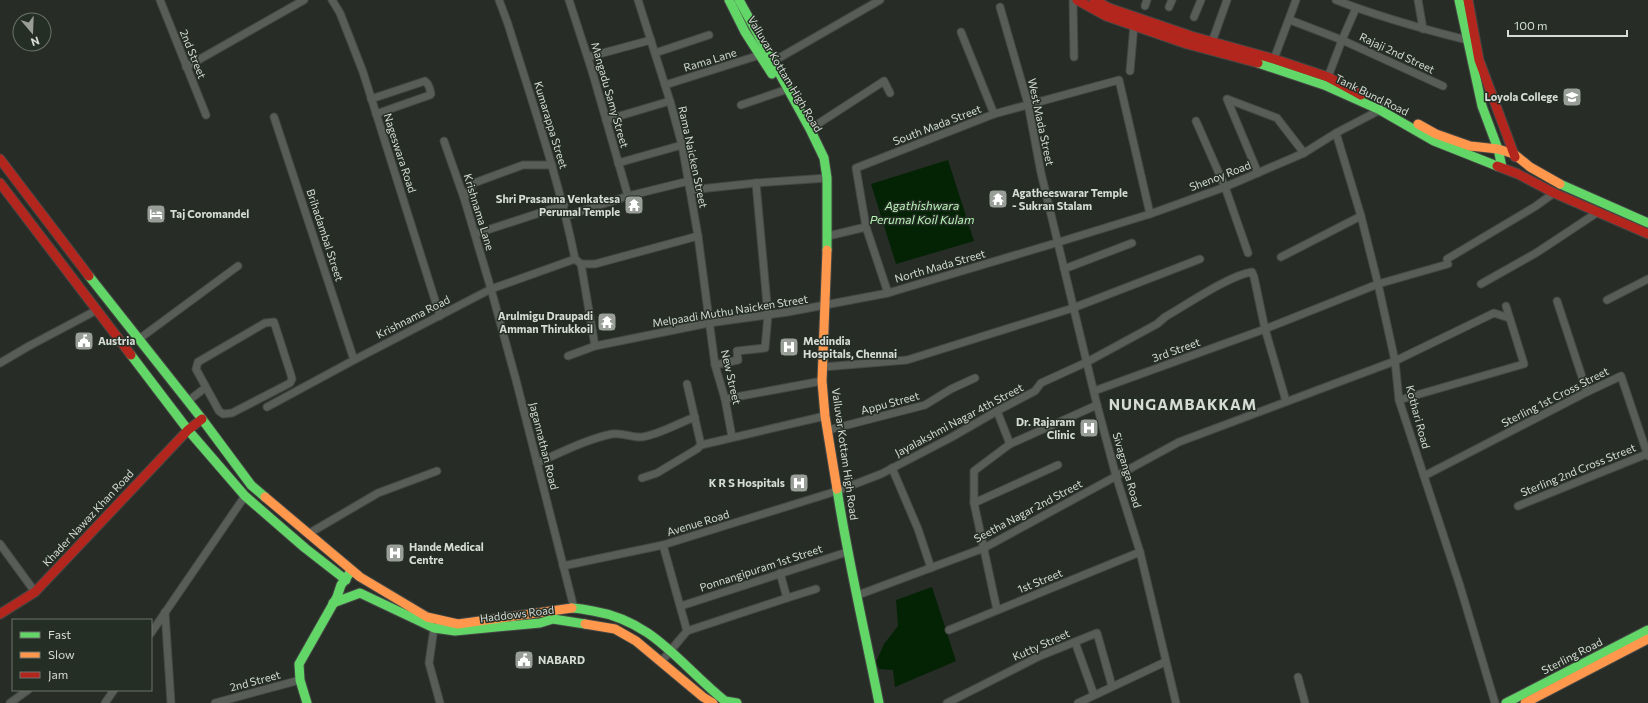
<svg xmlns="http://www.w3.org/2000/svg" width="1648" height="703" font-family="Commissioner,sans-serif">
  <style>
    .water { fill: #042305 }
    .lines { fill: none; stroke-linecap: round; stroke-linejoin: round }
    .street-casing { stroke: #444744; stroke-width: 9 }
    .fast-casing { stroke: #444744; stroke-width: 11 }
    .slow-casing { stroke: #444744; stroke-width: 11 }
    .jam-casing { stroke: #444744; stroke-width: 11 }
    .street { stroke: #595d58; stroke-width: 7 }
    .fast { stroke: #63d668; stroke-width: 9 }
    .slow { stroke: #ff974d; stroke-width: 9 }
    .jam { stroke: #b3261e; stroke-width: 9 }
    .labels { text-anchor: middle; stroke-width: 3; stroke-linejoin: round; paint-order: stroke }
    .street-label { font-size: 11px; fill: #d6dbd5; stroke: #252e25 }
    .poi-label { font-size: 11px; font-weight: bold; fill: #d6dbd5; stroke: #252e25; text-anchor: start }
    .water-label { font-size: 12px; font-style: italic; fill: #b7f1b5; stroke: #252e25 }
    .district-label { font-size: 15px; font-weight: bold; letter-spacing: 1px; fill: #d6dbd5; stroke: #252e25 }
  </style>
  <rect width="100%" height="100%" fill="#272c27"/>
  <g class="water">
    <polygon points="948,160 974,241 896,264 871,184"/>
    <polygon points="932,587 956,661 895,687 893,670 879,669 876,662 884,644 898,626 896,600"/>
  </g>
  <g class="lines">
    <defs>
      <g id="street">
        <polyline points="160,0 206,115"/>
        <polyline points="332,0 340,13 363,72 440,316"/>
        <path d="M499,0l9,24c24,78 51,155 67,235"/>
        <polyline points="569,0 592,71 628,196"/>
        <polyline points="638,0 670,101 682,145 698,236 715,365 725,399 732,437"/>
        <polyline points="1073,0 1074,57"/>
        <path d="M1336,0c43,17 87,29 131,40"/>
        <polyline points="1418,0 1423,29"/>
        <polyline points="1145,6 1147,0"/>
        <polyline points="1000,7 1028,104 1041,173 1097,405 1116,476 1140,552 1176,703"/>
        <polyline points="1169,7 1172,0"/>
        <polyline points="1194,17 1201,0"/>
        <polyline points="1290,20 1342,40 1443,86"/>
        <polyline points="961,32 994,114"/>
        <polyline points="1212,42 1227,0"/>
        <polyline points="655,53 709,35"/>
        <polyline points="588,57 651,40"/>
        <polyline points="1274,59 1296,0"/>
        <polyline points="772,62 880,0"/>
        <polyline points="186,67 304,0"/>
        <polyline points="1130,71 1134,25"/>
        <polyline points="1328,77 1342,40 1356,8"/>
        <polyline points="665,85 760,55"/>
        <path d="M371,99l54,-18c4,3 5,8 6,13l-1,1 -54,19"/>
        <polyline points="741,105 782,91"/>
        <polyline points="274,117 354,360"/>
        <polyline points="606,120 670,101"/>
        <polyline points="1196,121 1225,187 1248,253"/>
        <polyline points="810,129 884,81 890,93"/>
        <polyline points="1336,133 1361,216 1378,284 1395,361 1399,400 1460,586 1495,703"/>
        <polyline points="444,141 464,198 491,289 516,380 574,608"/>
        <polyline points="618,163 682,145"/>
        <polyline points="1258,173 1227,99 1277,118 1304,153"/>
        <polyline points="690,190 756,183 827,178"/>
        <polyline points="464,198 474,183 523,165 552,165"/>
        <polyline points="566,216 628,196 689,181"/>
        <polyline points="475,234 564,205"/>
        <polyline points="828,236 866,227"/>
        <polyline points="1281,257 1361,216"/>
        <polyline points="575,259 581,264 595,264 698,236"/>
        <polyline points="1447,259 1536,206 1554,193"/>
        <polyline points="581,264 595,346"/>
        <polyline points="1064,269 1132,243"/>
        <polyline points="1481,284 1536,253 1598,212"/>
        <polyline points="888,293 866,227 856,168 994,114 1119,80 1150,214"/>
        <polyline points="1607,300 1648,279"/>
        <polyline points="1557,301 1587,392"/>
        <polygon points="274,322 291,375 292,379 290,383 232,413 223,414 219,411 196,369 198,362 265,323"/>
        <polyline points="139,339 238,266"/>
        <polyline points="568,356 595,346 709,323 788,312 888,293 1059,242 1150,214 1225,187 1304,153 1336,133 1380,110 1383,106"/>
        <polyline points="0,363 29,346 97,310"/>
        <polyline points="715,365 738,360 737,351 765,348 768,315 756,183"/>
        <polyline points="823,367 907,360 1073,308 1200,259"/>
        <polyline points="687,384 701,445"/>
        <polyline points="1094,391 1265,329 1378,284 1448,264"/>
        <polyline points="725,399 822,381"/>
        <polyline points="1399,400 1524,364 1506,306"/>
        <polyline points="188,401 205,388"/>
        <polyline points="267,407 354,360 491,289 575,259"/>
        <polyline points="997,411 1010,444"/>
        <polyline points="828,430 925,405 951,389 975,378"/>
        <path d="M537,463c23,-10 50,-24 75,-29 10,-2 20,4 30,3 16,-2 37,-14 53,-20"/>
        <polyline points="892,468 918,529 931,568"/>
        <polyline points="1424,476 1587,392 1621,376 1648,456"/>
        <polyline points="642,478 657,473 697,449 701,445 825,416"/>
        <polyline points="974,503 1058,465"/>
        <polyline points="1518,506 1647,454"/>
        <polyline points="308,534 378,493 437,471"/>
        <polyline points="0,544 35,592"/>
        <path d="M563,566l100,-21 174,-54 44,-17 71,-37 45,-26 38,-20 6,-8 46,-21 70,-38 8,-7c21,-12 65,-42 87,-45l2,5 11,52 21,72"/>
        <polyline points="858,595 984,548 1179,442 1395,361 1494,313 1509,318"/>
        <polyline points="787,598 816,589"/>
        <polyline points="681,606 847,552"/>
        <polyline points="997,610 974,503 974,471 1010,444 1097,405"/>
        <polyline points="165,612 171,703"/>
        <polyline points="434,628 429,663 440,703"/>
        <polyline points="949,630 1140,552"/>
        <polyline points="687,631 787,598 780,573"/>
        <polyline points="151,633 245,496"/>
        <polyline points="1075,642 1094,695"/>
        <polyline points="661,662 687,631 663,545"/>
        <polyline points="1298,677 1305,703"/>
        <polyline points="10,703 28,690"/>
        <polyline points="105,703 114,690"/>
        <polyline points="215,703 300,680"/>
        <polyline points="947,703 1040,656 1097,633 1112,686"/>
        <polyline points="1078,703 1165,662"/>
      </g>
      <g id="fast">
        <polyline points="729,0 745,32 772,74"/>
        <polyline points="739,0 810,129 824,158 827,178 827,250"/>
        <polyline points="1459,0 1482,106 1498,149 1502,167"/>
        <polyline points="1258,63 1324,85 1380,110 1434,141 1497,166"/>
        <polyline points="1560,184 1648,223"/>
        <polyline points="89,276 202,419 251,485 265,497"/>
        <polyline points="131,355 188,430 245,496 305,548 346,580"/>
        <path d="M837,489c11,72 28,143 42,214"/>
        <polyline points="333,603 360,593 434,628 455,631 540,623 553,619 585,624"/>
        <path d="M572,608c7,0 14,2 21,3 61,10 87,54 132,90l12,2"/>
        <polyline points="307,703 300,680 299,664 337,597 341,585 349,574"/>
        <polyline points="1506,703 1648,630"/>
      </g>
      <g id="slow">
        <polyline points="1418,124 1436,134 1470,146 1498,149 1514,154 1530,167 1560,184"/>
        <polyline points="827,250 822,381 825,416 837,489"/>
        <polyline points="265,497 360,577 427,617 458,624 572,608"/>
        <polyline points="585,624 615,629 636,641 703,697 713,703"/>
        <polyline points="1525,703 1648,639"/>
      </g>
      <g id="jam">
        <polyline points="1077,0 1106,16 1187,44 1258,63"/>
        <polyline points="1094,0 1109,8 1191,36 1274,59 1328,77 1361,95"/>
        <polyline points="1468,0 1479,60 1515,157"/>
        <polyline points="0,159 89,276"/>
        <polyline points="1497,166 1518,174 1554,193 1648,234"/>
        <polyline points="0,183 131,355"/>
        <polyline points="0,614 35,592 188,430 202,419"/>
      </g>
    </defs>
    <use href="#street" class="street-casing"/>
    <use href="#fast" class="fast-casing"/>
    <use href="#slow" class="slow-casing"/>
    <use href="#jam" class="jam-casing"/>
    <use href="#street" class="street"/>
    <use href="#fast" class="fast"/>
    <use href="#slow" class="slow"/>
    <use href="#jam" class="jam"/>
  </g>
  <defs>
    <symbol id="university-square" viewBox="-11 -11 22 22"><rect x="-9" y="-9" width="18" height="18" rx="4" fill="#999e98" stroke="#252e25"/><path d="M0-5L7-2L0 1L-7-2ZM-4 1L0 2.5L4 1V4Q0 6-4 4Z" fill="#fff"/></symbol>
    <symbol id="temple-square" viewBox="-11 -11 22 22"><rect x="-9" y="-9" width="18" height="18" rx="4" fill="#999e98" stroke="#252e25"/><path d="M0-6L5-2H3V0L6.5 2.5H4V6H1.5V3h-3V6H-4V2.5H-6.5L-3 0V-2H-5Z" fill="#fff"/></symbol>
    <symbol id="hotel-square" viewBox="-11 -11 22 22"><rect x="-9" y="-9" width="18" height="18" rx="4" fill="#999e98" stroke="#252e25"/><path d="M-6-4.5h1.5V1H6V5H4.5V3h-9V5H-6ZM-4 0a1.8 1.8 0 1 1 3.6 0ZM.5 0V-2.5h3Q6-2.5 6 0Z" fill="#fff"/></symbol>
    <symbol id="civic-square" viewBox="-11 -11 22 22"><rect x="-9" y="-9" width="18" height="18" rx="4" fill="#999e98" stroke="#252e25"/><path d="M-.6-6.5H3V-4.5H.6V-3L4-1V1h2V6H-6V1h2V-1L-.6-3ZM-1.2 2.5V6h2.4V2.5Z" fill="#fff"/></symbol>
    <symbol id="hospital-square" viewBox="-11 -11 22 22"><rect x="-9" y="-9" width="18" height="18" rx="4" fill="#999e98" stroke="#252e25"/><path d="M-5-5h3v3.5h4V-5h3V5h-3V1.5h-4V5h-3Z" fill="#fff"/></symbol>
  </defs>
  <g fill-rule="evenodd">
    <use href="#university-square" x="1561" y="86" width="22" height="22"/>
    <use href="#temple-square" x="987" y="188" width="22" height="22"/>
    <use href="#temple-square" x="623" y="194" width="22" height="22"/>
    <use href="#hotel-square" x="145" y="203" width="22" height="22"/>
    <use href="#temple-square" x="596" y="311" width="22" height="22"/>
    <use href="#civic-square" x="73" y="330" width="22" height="22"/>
    <use href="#hospital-square" x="778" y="336" width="22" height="22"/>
    <use href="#hospital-square" x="1078" y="417" width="22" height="22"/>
    <use href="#hospital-square" x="788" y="472" width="22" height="22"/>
    <use href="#hospital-square" x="384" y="542" width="22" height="22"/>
    <use href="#civic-square" x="513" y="649" width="22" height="22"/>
  </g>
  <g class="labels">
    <g class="street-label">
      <text transform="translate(1397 53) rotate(25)" y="4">Rajaji 2nd Street</text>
      <text transform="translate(193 54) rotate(68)" y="4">2nd Street</text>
      <text transform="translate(710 60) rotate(-17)" y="4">Rama Lane</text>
      <text transform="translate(785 74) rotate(59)" y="4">Valluvar Kottam High Road</text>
      <text transform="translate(610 95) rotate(74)" y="4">Mangadu Samy Street</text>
      <text transform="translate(1372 95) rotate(26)" y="4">Tank Bund Road</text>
      <text transform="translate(1041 122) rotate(78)" y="4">West Mada Street</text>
      <text transform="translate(551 125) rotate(73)" y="4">Kumarappa Street</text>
      <text transform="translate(937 125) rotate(-21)" y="4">South Mada Street</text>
      <text transform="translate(400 153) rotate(72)" y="4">Nageswara Road</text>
      <text transform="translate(693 157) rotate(78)" y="4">Rama Naicken Street</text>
      <text transform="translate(1220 176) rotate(-21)" y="4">Shenoy Road</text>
      <text transform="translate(479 212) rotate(73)" y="4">Krishnama Lane</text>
      <text transform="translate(325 235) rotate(72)" y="4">Brihadambal Street</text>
      <text transform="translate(940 266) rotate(-16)" y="4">North Mada Street</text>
      <text transform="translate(730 311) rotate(-9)" y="4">Melpaadi Muthu Naicken Street</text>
      <text transform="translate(413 317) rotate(-27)" y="4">Krishnama Road</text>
      <text transform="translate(1176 350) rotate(-20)" y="4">3rd Street</text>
      <text transform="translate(731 377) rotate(77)" y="4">New Street</text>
      <text transform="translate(1555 397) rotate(-27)" y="4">Sterling 1st Cross Street</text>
      <text transform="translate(890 403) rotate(-15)" y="4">Appu Street</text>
      <text transform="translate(1418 417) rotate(75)" y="4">Kothari Road</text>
      <text transform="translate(959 420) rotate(-28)" y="4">Jayalakshmi Nagar 4th Street</text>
      <text transform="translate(544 446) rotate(76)" y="4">Jagannathan Road</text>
      <text transform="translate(845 454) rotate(82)" y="4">Valluvar Kottam High Road</text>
      <text transform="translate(1127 470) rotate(74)" y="4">Sivaganga Road</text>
      <text transform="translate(1578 470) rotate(-22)" y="4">Sterling 2nd Cross Street</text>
      <text transform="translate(1028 511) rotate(-28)" y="4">Seetha Nagar 2nd Street</text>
      <text transform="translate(88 518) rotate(-47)" y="4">Khader Nawaz Khan Road</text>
      <text transform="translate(698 523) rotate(-17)" y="4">Avenue Road</text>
      <text transform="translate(761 568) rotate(-18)" y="4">Ponnangipuram 1st Street</text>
      <text transform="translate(1040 581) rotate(-22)" y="4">1st Street</text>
      <text transform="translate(517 614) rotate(-7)" y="4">Haddows Road</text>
      <text transform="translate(1041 645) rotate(-24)" y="4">Kutty Street</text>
      <text transform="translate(1572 656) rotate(-27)" y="4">Sterling Road</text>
      <text transform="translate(255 681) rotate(-15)" y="4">2nd Street</text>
    </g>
    <g class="poi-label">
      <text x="1558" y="101" text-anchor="end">Loyola College</text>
      <text x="1012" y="197">Agatheeswarar Temple<tspan x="1012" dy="13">- Sukran Stalam</tspan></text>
      <text x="620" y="203" text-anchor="end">Shri Prasanna Venkatesa<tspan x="620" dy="13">Perumal Temple</tspan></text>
      <text x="170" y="218">Taj Coromandel</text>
      <text x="593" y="320" text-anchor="end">Arulmigu Draupadi<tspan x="593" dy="13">Amman Thirukkoil</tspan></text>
      <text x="98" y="345">Austria</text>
      <text x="803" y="345">Medindia<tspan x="803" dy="13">Hospitals, Chennai</tspan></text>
      <text x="1075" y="426" text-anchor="end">Dr. Rajaram<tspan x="1075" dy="13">Clinic</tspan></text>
      <text x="785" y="487" text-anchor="end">K R S Hospitals</text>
      <text x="409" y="551">Hande Medical<tspan x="409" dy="13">Centre</tspan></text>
      <text x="538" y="664">NABARD</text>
    </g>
    <g class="water-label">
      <text x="922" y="210">Agathishwara<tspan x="922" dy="14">Perumal Koil Kulam</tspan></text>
    </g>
    <g class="district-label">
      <text x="1183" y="410">NUNGAMBAKKAM</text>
    </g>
  </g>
  <rect x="12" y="619" width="140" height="72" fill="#252e25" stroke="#6c736b"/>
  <rect x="20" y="632" width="20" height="6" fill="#63d668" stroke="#6c736b"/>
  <text x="48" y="639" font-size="12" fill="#d6dbd5">Fast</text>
  <rect x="20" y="652" width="20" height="6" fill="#ff974d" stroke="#6c736b"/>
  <text x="48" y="659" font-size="12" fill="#d6dbd5">Slow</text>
  <rect x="20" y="672" width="20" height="6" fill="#b3261e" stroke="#6c736b"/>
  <text x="48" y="679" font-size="12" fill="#d6dbd5">Jam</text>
  <g transform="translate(32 32) rotate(161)"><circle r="19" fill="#252e25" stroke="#6c736b"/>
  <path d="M0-3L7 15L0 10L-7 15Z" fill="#999e98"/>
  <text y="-6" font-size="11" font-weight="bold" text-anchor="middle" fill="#d6dbd5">N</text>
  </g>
  <path d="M1508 30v6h119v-6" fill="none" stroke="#d6dbd5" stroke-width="2"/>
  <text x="1514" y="30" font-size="12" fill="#d6dbd5" stroke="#252e25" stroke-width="3" paint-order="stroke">100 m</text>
</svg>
